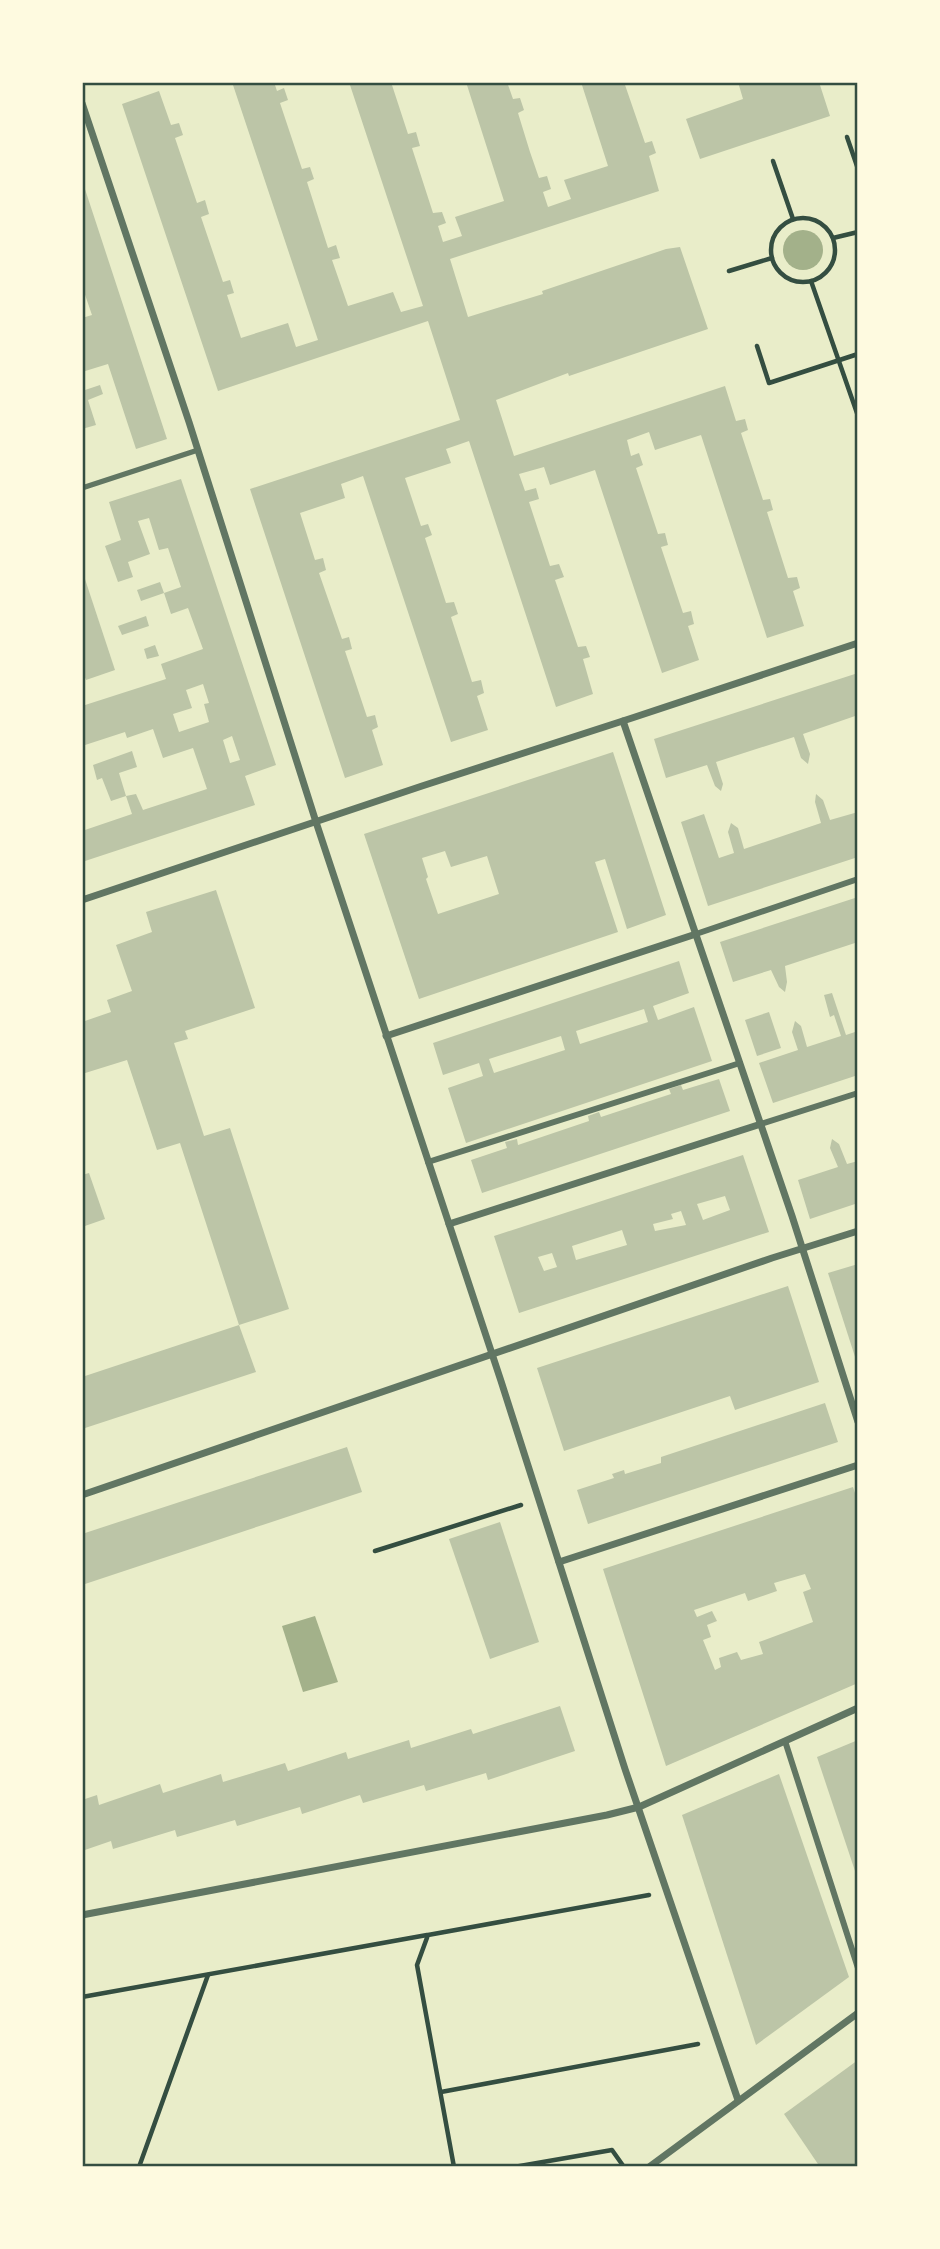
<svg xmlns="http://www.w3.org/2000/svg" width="940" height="2249" font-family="Raleway,sans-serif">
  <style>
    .water { fill: #a3b18a }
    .building { fill: #bcc5a7; fill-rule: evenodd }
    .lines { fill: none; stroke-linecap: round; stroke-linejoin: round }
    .path { stroke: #344e41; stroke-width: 4.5 }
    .service { stroke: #617663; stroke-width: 5 }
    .pedestrian { stroke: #617663; stroke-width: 6 }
    .minor { stroke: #617663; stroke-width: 7 }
    .neatline { fill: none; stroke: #344e41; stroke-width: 2.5 }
  </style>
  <rect width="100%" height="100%" fill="#e9edc9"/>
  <g class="water">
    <circle cx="803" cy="250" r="20"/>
    <polygon points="315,1616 338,1682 303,1692 282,1626"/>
  </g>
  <g class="building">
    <polygon points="232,82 274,82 277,91 284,88 288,100 280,103 302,169 310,167 314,179 307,182 328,248 336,245 340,258 332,260 348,306 393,292 401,312 423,306 349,82 391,82 408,134 416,132 420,146 412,148 433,213 442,212 446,223 438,226 443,242 462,236 455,217 504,201 466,82 507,82 513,99 520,98 524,110 518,113 530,152 539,178 547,176 551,189 543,192 548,207 571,199 564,180 608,166 581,82 624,82 645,143 652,141 656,153 649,156 659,191 450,259 468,317 543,294 542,291 666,249 680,247 708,329 569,376 568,373 496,400 514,456 725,386 736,421 745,419 748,430 741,433 763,500 770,499 773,510 767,512 788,578 797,577 800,588 793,591 804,626 767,638 701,435 655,450 649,432 627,440 631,456 639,453 643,465 636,468 658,534 665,533 668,545 661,547 683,613 691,611 694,624 688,626 699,660 662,673 595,470 550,485 544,467 519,474 525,491 536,488 539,499 529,502 550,566 559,564 564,577 555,580 578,647 586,646 590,657 583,659 593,694 556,707 469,441 446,449 451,463 405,478 421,526 428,524 432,535 425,538 446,603 454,602 458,614 451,617 472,682 481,680 484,693 477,696 488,730 451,742 363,476 341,484 345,498 300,513 315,560 323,558 326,570 319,573 342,639 349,637 352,649 345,651 367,717 375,715 378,727 372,730 383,765 345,778 250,489 460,420 428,321 218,391 122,104 159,91 171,125 179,123 183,135 175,138 197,203 205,200 209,214 201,217 223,282 230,280 234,293 227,295 241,338 288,323 296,347 318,340"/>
    <polygon points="738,82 819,82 830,116 700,159 686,119 743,99"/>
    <polygon points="83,183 167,439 136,449 108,364 82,372 82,318 92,315 82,286"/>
    <polygon points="100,385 103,394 88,400 96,425 82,429 82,391"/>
    <path d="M181,479l95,286 -31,11 10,29 -173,57v-31l50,-17 -6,-18 10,-2 7,16 64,-21 -14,-41 -30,10 -10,-29 -26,9 -2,-6 -43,14v-40l84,-27 -5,-15 42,-15 -15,-41 -17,6 -7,-21 -23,8 -4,-11 23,-8 4,11 17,-6 -13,-39 -9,2 -10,-32 -11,3 12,33 -22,8 5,15 -15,5 -13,-36 16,-6 -12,-38zM203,684l6,19 -5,1 5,18 -30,10 -6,-18 19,-6 -6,-18zM232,736l8,24 -10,3 -7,-23z"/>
    <polygon points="82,570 115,670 86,680 82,670"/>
    <polygon points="146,616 149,626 122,635 118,626"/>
    <polygon points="155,645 159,656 147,659 144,649"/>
    <polygon points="858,673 858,715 803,734 810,754 808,764 801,758 794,737 716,762 723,784 721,791 715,786 707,765 666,778 654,739"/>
    <polygon points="132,751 137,767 119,773 126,796 111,801 102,778 97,780 93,765"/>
    <path d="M613,752l53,163 -39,14 -22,-70 -10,3 23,70 -199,67 -55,-165zM445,851l6,16 36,-11 12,38 -61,20 -12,-35 2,-2 -6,-19z"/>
    <polygon points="816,794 823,800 830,820 858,812 858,857 708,906 681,822 704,814 719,858 734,853 728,832 731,823 738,828 744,849 821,823 815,802"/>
    <polygon points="216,890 255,1008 185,1031 188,1039 174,1043 204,1136 230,1128 289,1309 239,1325 180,1143 157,1150 127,1060 82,1074 82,1022 111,1012 107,1000 132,991 116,945 152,932 146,912"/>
    <polygon points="858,897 858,942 785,966 787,982 785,992 779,987 771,970 733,982 720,942"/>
    <path d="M679,961l10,32 -36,13 5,14 36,-13 18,54 -246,82 -18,-55 35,-12 -4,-13 -36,12 -10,-32zM644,1009l4,13 -68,22 -4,-13zM561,1036l4,14 -71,23 -5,-14z"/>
    <polygon points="832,993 846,1035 858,1031 858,1075 773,1103 759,1063 798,1050 792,1032 795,1021 801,1026 807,1047 841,1036 834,1015 830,1017 824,995"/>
    <polygon points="769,1012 781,1048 757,1056 745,1020"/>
    <polygon points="719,1079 730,1111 482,1193 471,1160 507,1148 505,1142 517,1139 518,1145 589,1121 588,1116 599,1112 601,1117 671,1094 669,1089 681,1085 683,1090"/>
    <polygon points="832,1139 839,1144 847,1164 858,1161 858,1203 810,1219 798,1180 838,1167 830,1148"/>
    <path d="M743,1155l26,77 -250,81 -25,-77zM725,1196l5,14 -27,10 -6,-16zM681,1211l5,14 -31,6 -2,-7 20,-5 -2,-5zM622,1230l5,15 -51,15 -4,-14zM552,1253l5,14 -13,4 -6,-14z"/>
    <polygon points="89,1173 105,1219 82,1227 82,1175"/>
    <polygon points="858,1264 858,1362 857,1363 828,1273"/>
    <polygon points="788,1286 819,1382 735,1410 730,1396 564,1451 537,1368"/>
    <polygon points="239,1325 256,1372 82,1429 82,1377"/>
    <polygon points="825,1403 838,1442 588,1524 577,1490 614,1478 612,1474 624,1470 625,1474 661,1463 661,1457"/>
    <polygon points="347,1447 362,1492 82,1585 82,1534"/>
    <path d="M853,1487l5,15v181l-192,83 -63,-197zM805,1574l6,15 -8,3 10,30 -54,20 4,12 -22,6 -4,-8 -18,6 2,9 -6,3 -12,-30 8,-3 -4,-12 10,-4 -5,-10 -15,6 -3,-7 51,-17 3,8 29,-10 -3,-8z"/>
    <polygon points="500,1522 539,1642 490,1659 449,1539"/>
    <polygon points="560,1706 575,1751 488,1780 486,1773 426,1791 424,1785 363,1803 360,1795 302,1814 300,1807 237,1826 235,1820 177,1837 175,1830 113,1849 111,1841 82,1851 82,1800 97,1795 99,1805 160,1784 163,1793 221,1774 223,1782 285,1763 288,1771 346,1752 348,1759 409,1740 411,1748 471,1729 473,1734"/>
    <polygon points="858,1740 858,1877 857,1877 817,1757"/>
    <polygon points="779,1774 849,1977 756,2045 682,1815"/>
    <polygon points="858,2060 858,2167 820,2167 784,2114"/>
  </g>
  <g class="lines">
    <g class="path">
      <polyline points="847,137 858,169"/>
      <polyline points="773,161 793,219"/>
      <circle cx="803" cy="250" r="32"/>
      <polyline points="833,238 858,232"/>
      <polyline points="729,271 772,258"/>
      <polyline points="811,281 858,416"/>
      <polyline points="757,346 769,383 858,354"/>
      <polyline points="375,1551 521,1505"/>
      <polyline points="82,1997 427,1935"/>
      <polyline points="441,2092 698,2044"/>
      <polyline points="139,2167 208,1975"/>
      <polyline points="454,2167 417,1965 428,1935 649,1895"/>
      <polyline points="514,2167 612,2150 624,2167"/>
    </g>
    <polyline class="service" points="82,488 198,450"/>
    <g class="pedestrian">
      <polyline points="696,934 858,879"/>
      <polyline points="761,1124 858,1093"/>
      <polyline points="428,1162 740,1063"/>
      <polyline points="785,1741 858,1968"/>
    </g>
    <g class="minor">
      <polyline points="82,103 189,422 316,822 501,1381 625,1769 738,2100"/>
      <polyline points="623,721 792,1216 858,1422"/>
      <polyline points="82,900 422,786 632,718 858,643"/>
      <polyline points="386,1036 696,934"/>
      <polyline points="449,1224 761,1124"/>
      <polyline points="82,1495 772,1258 858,1231"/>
      <polyline points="559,1562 858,1465"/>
      <polyline points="82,1915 607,1815 639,1807 858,1708"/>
      <polyline points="649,2167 858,2013"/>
    </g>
  </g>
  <rect width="940" height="2249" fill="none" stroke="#fefae0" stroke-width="168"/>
  <rect x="84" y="84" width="772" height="2081" class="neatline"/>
</svg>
